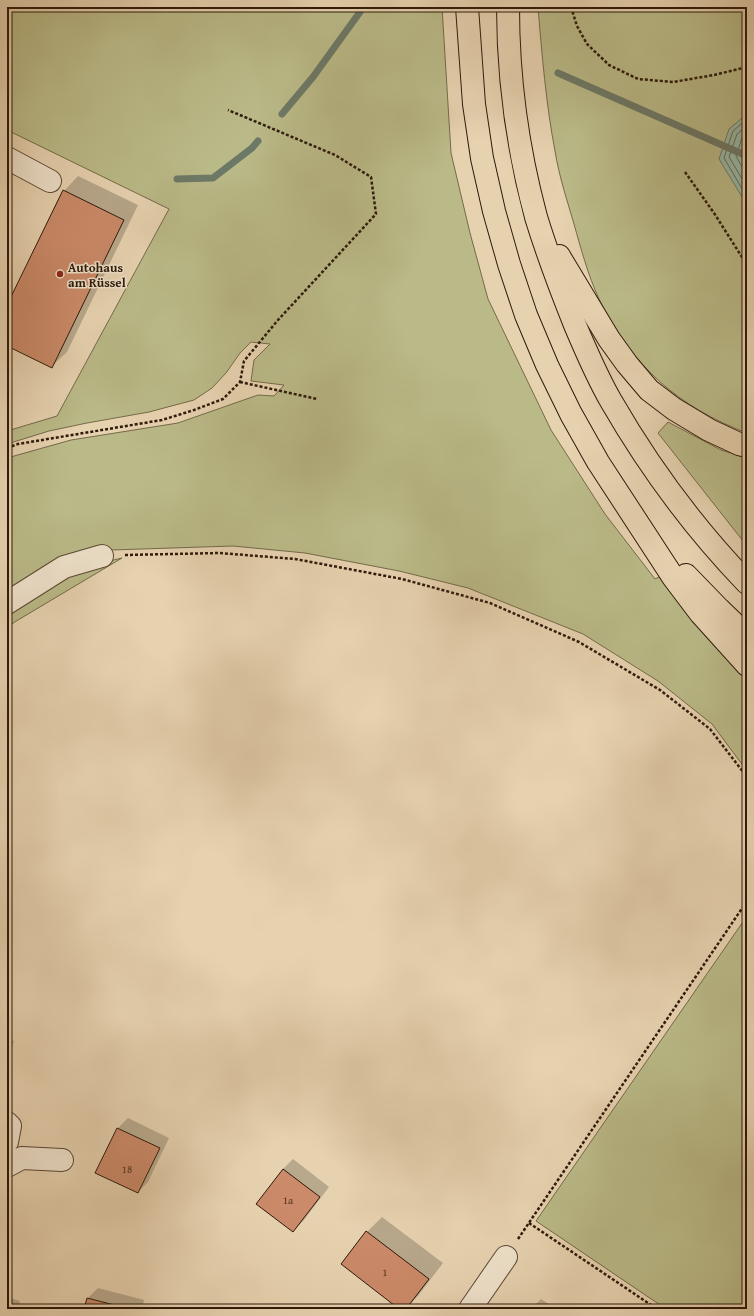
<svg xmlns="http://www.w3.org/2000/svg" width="754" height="1316" font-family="'Gentium Book Plus',serif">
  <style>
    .green { fill: #baba88; stroke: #746a49 }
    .water { fill: #98b8a5; stroke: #6d7967 }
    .shadow { fill: #0003 }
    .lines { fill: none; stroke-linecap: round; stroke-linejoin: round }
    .shore { stroke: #626958; stroke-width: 1 }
    .stream { stroke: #6d7967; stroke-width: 7 }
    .building { fill: #cb8a69; stroke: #2d1a0a }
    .minor-casing { stroke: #5c4834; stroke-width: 24 }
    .highway-casing { stroke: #2d1a0a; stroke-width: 24 }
    .path { stroke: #2d1a0a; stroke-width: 2.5; stroke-dasharray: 3 2; stroke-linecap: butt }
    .minor { stroke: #efe2cc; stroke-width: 22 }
    .highway { stroke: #e7d2b0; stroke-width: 22 }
    .poi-dot { fill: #8f2418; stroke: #efe2cc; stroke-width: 1.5 }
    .labels { text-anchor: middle; stroke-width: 3; stroke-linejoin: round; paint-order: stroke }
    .number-label { font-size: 11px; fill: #543622 }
    .poi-label { font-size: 13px; font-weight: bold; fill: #2d1a0a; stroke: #efe2cc; text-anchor: start }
  </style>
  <rect width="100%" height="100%" fill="#e7d2b0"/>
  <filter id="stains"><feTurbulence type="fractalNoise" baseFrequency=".005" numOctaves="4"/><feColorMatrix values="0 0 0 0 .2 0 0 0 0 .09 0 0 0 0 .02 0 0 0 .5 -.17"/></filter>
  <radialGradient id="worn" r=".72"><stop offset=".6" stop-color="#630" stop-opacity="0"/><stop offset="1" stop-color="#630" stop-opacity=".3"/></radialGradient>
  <g class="green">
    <polygon points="7,7 442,7 451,153 470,233 488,299 551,430 605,514 655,579 659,577 747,676 747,771 712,724 658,681 583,634 468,588 399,571 305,553 233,546 111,550 61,562 7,596 7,458 71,440 178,423 258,395 274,396 284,385 251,381 254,360 270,344 251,342 240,353 226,373 212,388 194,400 149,412 87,423 49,431 7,444 7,431 57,416 169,209 7,130"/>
    <path d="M538,7h209v426c-68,-25 -117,-69 -148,-134 -11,-24 -18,-50 -25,-75 -7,-24 -15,-48 -19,-73 -9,-47 -13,-96 -17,-144z"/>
    <polygon points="668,422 721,450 747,458 747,546 658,433"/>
    <polygon points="122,558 18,620 7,627 7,610 80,568"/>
    <polygon points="747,916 747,1309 666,1309 536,1221"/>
  </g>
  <polygon class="water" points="747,114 747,205 719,159 729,129"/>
  <g class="shadow">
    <polygon points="78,176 138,205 67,352 52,366 7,345 7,298 11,300 64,191"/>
    <polygon points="7,997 11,998 7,1011"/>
    <polygon points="7,1023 12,1025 7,1039 14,1041 7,1060"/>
    <polygon points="128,1118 169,1138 148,1182 138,1192 96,1172 118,1128"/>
    <polygon points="293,1159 329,1187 303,1221 293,1231 283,1169"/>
    <polygon points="382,1217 443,1263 418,1296 405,1309 401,1309 367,1232"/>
    <polygon points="98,1288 144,1300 142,1309 85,1309 88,1298"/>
    <polygon points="7,1297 20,1301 18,1309 7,1309"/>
    <polygon points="541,1299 556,1309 531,1309"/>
  </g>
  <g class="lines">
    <g class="shore">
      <polyline points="747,119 733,131 724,158 747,197"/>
      <polyline points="747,126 737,134 729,157 747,187"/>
      <polyline points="747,134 742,138 736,156 747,176"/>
    </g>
    <g class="stream">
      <polyline points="558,73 747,156"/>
      <polyline points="282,114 313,77 360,12 362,7"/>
      <polyline points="177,179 213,178 252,148 258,141"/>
    </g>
  </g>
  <g class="building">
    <polygon points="63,190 124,220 52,368 7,346 7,305"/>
    <polygon points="117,1128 160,1148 138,1193 95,1173"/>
    <polygon points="283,1169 320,1197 293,1232 256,1204"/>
    <polygon points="366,1231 429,1279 406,1309 399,1309 341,1264"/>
    <polygon points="87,1298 130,1309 84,1309"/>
  </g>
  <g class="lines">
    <defs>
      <g id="minor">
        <polyline points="7,158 50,181"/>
        <polyline points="7,603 64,567 102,556"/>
        <polyline points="7,1123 10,1126 7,1142"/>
        <polyline points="7,1166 22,1158 62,1160"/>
        <polyline points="470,1309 506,1257"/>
      </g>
      <g id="highway">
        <polyline points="467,7 474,104 482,158 494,211 509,264 526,315 547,365 571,414 598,462 673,577 701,614 747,665"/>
        <path d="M508,7c0,69 10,143 28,210 11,36 25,73 39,108 11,26 22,52 36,76 38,66 83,127 136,182"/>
        <polyline points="559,256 609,339 627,364 649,390 674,409 709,430 739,444 747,446"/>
        <polyline points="686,575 719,609 747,636"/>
      </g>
    </defs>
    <use href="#minor" class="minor-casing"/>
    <use href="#highway" class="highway-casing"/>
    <g class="path">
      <polyline points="571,7 577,26 587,44 609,65 638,79 673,82 714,75 747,67"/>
      <polyline points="685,172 714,213 747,265"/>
      <polyline points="240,382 317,399"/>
      <polyline points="7,448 18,444 162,420 194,410 223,399 240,382 244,361 278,320 376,214 371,177 335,155 228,110"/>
      <polyline points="125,555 220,553 295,559 402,579 490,603 579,642 660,690 710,729 747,777"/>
      <polyline points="529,1223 657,1309"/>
      <polyline points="518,1239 747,901"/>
    </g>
    <use href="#minor" class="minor"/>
    <use href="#highway" class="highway"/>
  </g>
  <circle class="poi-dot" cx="60" cy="274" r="4"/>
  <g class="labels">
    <g class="number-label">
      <text x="127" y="1173">18</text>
      <text x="288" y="1204">1a</text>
      <text x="385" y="1276">1</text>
    </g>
    <g class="poi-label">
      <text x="68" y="272">Autohaus<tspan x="68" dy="15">am Rüssel</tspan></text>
    </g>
  </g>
  <rect width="754" height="1316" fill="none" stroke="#e7d2b0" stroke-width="24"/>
  <rect x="8" y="8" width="738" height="1300" fill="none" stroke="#2d1a0a" stroke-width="2"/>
  <rect x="12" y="12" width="730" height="1292" fill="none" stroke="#2d1a0a"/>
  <rect width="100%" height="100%" filter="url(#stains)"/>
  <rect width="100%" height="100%" fill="url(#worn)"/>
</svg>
